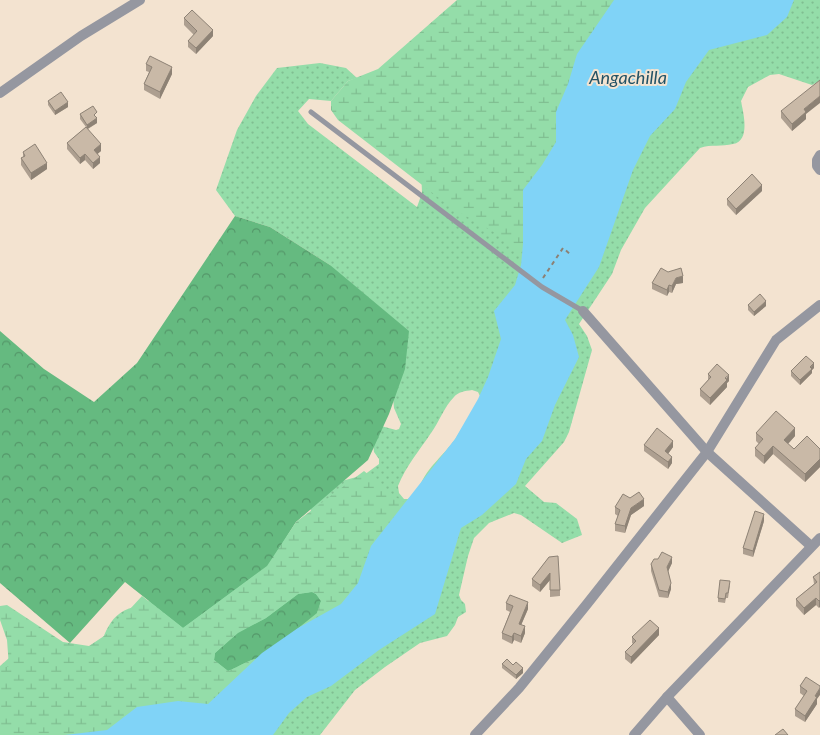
<svg xmlns="http://www.w3.org/2000/svg" width="820" height="735" font-family="Lato,sans-serif">
  <style>
    .grass { fill: url(#grass-dots); fill-rule: evenodd }
    .forest { fill: url(#forest-crowns) }
    .wetland { fill: url(#wetland-marsh) }
    .water { fill: #80d3f7 }
    .lines { fill: none; stroke-linecap: round; stroke-linejoin: round }
    .path { stroke: #8c8175; stroke-width: 2; stroke-dasharray: 4 4; stroke-linecap: butt }
    .service { stroke: #9597a0; stroke-width: 5 }
    .minor { stroke: #9597a0; stroke-width: 10 }
    .wall { fill: #ad9f90 }
    .shaded-wall { fill: #8d8275 }
    .building { fill: #c9b9a7; stroke: #8d8275 }
    .labels { text-anchor: middle; stroke-width: 4; stroke-linejoin: round; paint-order: stroke }
    .water-label { font-size: 18px; font-style: italic; fill: #235265; stroke: #f3e3d0 }
  </style>
  <defs>
    <pattern id="grass-dots" width="8" height="8" patternUnits="userSpaceOnUse" patternTransform="scale(1.25)"><rect width="8" height="8" fill="#94dda9"/><path d="M2 2h.1M6 6h.1" fill="none" stroke="#80be91" stroke-width="1.8" stroke-linecap="round"/></pattern>
    <pattern id="forest-crowns" width="20" height="18" patternUnits="userSpaceOnUse" patternTransform="scale(1.25)"><rect width="20" height="18" fill="#65ba80"/><path d="M2 6a3 3 0 1 1 6 0M12 15a3 3 0 1 1 6 0" fill="none" stroke="#549769"/></pattern>
    <pattern id="wetland-marsh" width="20" height="14" patternUnits="userSpaceOnUse" patternTransform="scale(1.25)"><rect width="20" height="14" fill="#94dda9"/><path d="M1 5h8M5 5V1M11 12h8M15 12V8" fill="none" stroke="#80be91"/></pattern>
  </defs>
  <rect width="100%" height="100%" fill="#f3e3d0"/>
  <path class="grass" d="M471,0h349v81l-8,4 -33,-11 -9,1 -22,12 -7,14c2,11 10,40 -8,43 -11,3 -22,0 -33,4l-55,60 -24,42 -9,24 -33,50 8,12 5,14 -23,82 -5,10 -39,44 19,16 12,1 21,16 5,16 -20,8 -41,-28 -7,-2 -25,10 -15,15 -6,18 -9,39 2,5 4,4 1,8 -8,5 -3,8 -8,11 -27,7 -35,24 -30,23 -35,45h-320v-69l17,-15 77,11c11,-26 13,-51 45,-56l176,-83 -5,-15 28,-26 26,-7 15,-11v-5l-5,-7 -2,-16 9,-10 15,4 3,-1 2,-5 -7,-16 -1,-11 -63,-132 -60,-38 -35,-11 -19,-26 21,-60 19,-34 21,-28 43,-5 26,5 11,10 -9,3 -17,20 -22,-2 -11,12 10,13 109,83 5,-14 -1,-26zM472,390l6,2 3,6c-9,13 -17,27 -25,40 -13,19 -32,31 -38,54l-10,7h-4l-5,-6 -1,-7c8,-20 21,-35 33,-53 8,-11 13,-26 23,-36 4,-5 11,-6 18,-7z"/>
  <g class="forest">
    <polygon points="235,216 270,227 330,265 409,331 405,369 389,414 368,460 296,522 268,566 183,628 125,582 70,643 0,583 0,331 44,369 94,402 137,363"/>
    <path d="M312,592l4,2 5,7 -4,12 -56,45c-12,1 -22,9 -33,13l-14,-11 1,-7 23,-20 28,-15 32,-24z"/>
  </g>
  <g class="wetland">
    <polygon points="457,0 621,0 525,250 520,252 509,245 499,235 452,208 338,120 331,110 331,101 348,81 378,69"/>
    <path d="M364,471l33,27 31,17 2,12 -103,90 -10,-4 4,-12 -5,-7 -4,-2 -14,2 -32,24 -28,14 -23,21 -1,7 14,11c11,-4 21,-12 33,-13l-38,77h-223v-68h9l-2,-27 -7,-20v-14l7,-1 56,37 26,4 18,-12 35,-38 41,32 84,-62 29,-44z"/>
  </g>
  <polygon class="water" points="614,0 794,0 787,17 767,35 709,50 686,82 675,109 650,136 633,170 599,267 565,320 573,335 579,357 555,405 542,441 526,459 516,484 482,515 461,528 435,614 379,650 331,686 307,697 289,713 273,735 65,735 107,730 137,707 178,701 208,704 262,653 298,628 341,604 358,583 371,546 455,439 478,399 488,377 501,339 494,311 515,285 521,265 523,244 523,190 542,165 556,142 556,112 568,84 577,54"/>
  <g class="lines">
    <polyline class="path" points="543,278 563,248 570,254"/>
    <polyline class="service" points="311,112 542,287 583,311"/>
    <g class="minor">
      <polyline points="0,93 81,36 140,0"/>
      <polyline points="820,155 817,160 817,166 820,170"/>
      <polyline points="583,311 707,452 811,546"/>
      <polyline points="667,697 700,735"/>
      <polyline points="475,735 519,688 587,604 707,452 776,340 820,305"/>
      <polyline points="634,735 667,697 820,538"/>
    </g>
  </g>
  <g class="wall">
    <polygon points="184,18 213,36 196,54 188,47 188,41 194,35 184,25"/>
    <polygon points="146,64 172,74 160,99 144,90 144,84 149,72 146,71"/>
    <polygon points="48,101 68,107 55,115 48,105"/>
    <polygon points="781,111 806,114 806,119 792,131 781,118"/>
    <polygon points="80,114 97,117 96,117 97,123 88,129 101,151 97,154 100,163 93,169 85,160 80,164 67,149 67,143 86,127 80,119"/>
    <polygon points="23,152 47,169 31,180 21,165 21,158 23,157"/>
    <polygon points="762,191 736,215 727,205 727,199"/>
    <polygon points="652,283 683,283 676,284 672,293 669,292 667,296 652,289"/>
    <polygon points="748,305 766,306 754,316 748,310"/>
    <polygon points="814,368 812,370 812,373 800,385 791,376 791,371"/>
    <polygon points="708,374 729,381 727,383 727,387 710,405 700,396 700,389 708,380"/>
    <polygon points="756,433 795,436 788,444 794,449 820,449 820,467 805,482 773,454 764,464 755,456 755,448 759,444 756,441"/>
    <polygon points="644,445 673,447 668,454 672,463 668,469 644,451"/>
    <polygon points="644,506 631,515 625,533 615,531 615,524 618,516 615,514 615,507"/>
    <polygon points="764,521 753,557 743,554 743,548"/>
    <polygon points="549,557 560,590 560,596 550,597 550,580 540,592 532,586 532,579"/>
    <polygon points="672,563 668,571 671,589 668,598 659,597 651,571 651,564"/>
    <polygon points="820,572 819,608 816,605 804,615 796,606 796,599 814,584 813,577"/>
    <polygon points="730,585 728,598 726,598 725,603 718,602 718,598"/>
    <polygon points="506,603 528,609 521,625 525,633 521,643 514,640 512,644 502,639 502,633 510,612 506,610"/>
    <polygon points="659,635 631,664 625,659 625,652 633,644 632,643 632,637"/>
    <polygon points="502,664 513,665 523,673 516,679 502,668"/>
    <polygon points="806,677 817,699 817,704 805,722 795,716 795,709 804,696 800,693 800,686"/>
  </g>
  <g class="shaded-wall">
    <polygon points="213,30 213,36 196,54 196,48"/>
    <polygon points="172,67 172,74 160,99 160,92"/>
    <polygon points="820,96 820,103 806,114 806,119 792,131 792,124 804,109"/>
    <polygon points="68,102 68,107 55,115 55,111"/>
    <polygon points="97,118 97,123 87,129 87,125"/>
    <polygon points="101,144 101,151 94,157 94,150"/>
    <polygon points="85,154 85,160 80,164 80,158"/>
    <polygon points="100,157 100,163 93,169 93,163"/>
    <polygon points="47,163 47,169 31,180 31,173"/>
    <polygon points="762,185 762,191 736,215 736,209"/>
    <polygon points="683,276 683,283 676,284 672,293 672,286 676,278"/>
    <polygon points="669,285 669,292 667,296 667,290"/>
    <polygon points="766,301 766,306 754,316 754,312"/>
    <polygon points="814,363 814,368 812,370 812,373 800,385 800,380"/>
    <polygon points="729,375 729,381 727,383 727,387 710,405 710,398"/>
    <polygon points="795,428 795,436 784,448 784,440"/>
    <polygon points="673,441 673,447 665,458 665,451"/>
    <polygon points="773,446 773,454 764,464 764,456"/>
    <polygon points="672,457 672,463 668,469 668,462"/>
    <polygon points="820,459 820,467 805,482 805,474"/>
    <polygon points="644,499 644,506 631,515 625,533 625,526 631,508"/>
    <polygon points="764,514 764,521 753,557 753,551"/>
    <polygon points="672,557 672,563 667,574 667,567"/>
    <polygon points="550,573 550,580 540,592 540,585"/>
    <polygon points="671,583 671,589 668,598 668,592"/>
    <polygon points="816,598 816,605 804,615 804,608"/>
    <polygon points="820,600 820,607 819,608 819,601"/>
    <polygon points="528,602 528,609 519,630 519,624"/>
    <polygon points="525,626 525,633 521,643 521,636"/>
    <polygon points="659,628 659,635 631,664 631,657"/>
    <polygon points="514,633 514,640 512,644 512,637"/>
    <polygon points="523,668 523,673 516,679 516,675"/>
    <polygon points="820,688 820,695 817,699 817,704 805,722 805,716 815,696"/>
  </g>
  <g class="building">
    <polygon points="192,10 213,30 196,48 188,41 197,31 184,18"/>
    <polygon points="150,56 172,67 160,92 144,84 152,67 146,64"/>
    <polygon points="820,80 820,96 804,109 806,112 792,124 781,111"/>
    <polygon points="61,92 68,102 55,111 48,101"/>
    <polygon points="93,106 97,112 94,115 97,118 87,125 80,114"/>
    <polygon points="86,127 101,144 94,150 100,157 93,163 85,154 80,158 67,143"/>
    <polygon points="35,144 47,163 31,173 21,158 25,156 23,152"/>
    <polygon points="752,174 762,185 736,209 727,199"/>
    <polygon points="661,268 668,272 681,268 683,276 676,278 672,286 669,285 667,290 652,283"/>
    <polygon points="760,294 766,301 754,312 748,305"/>
    <polygon points="806,356 814,363 810,367 812,369 800,380 791,371"/>
    <polygon points="717,364 729,375 725,378 727,380 710,398 700,389 711,377 708,374"/>
    <polygon points="776,411 795,428 784,440 794,449 807,436 820,449 820,459 805,474 773,446 764,456 755,448 763,439 756,433"/>
    <polygon points="657,428 673,441 665,451 672,457 668,462 644,445"/>
    <polygon points="639,492 644,499 631,508 625,526 615,524 620,510 615,507 623,494 630,498"/>
    <polygon points="755,511 764,514 753,551 743,548"/>
    <polygon points="662,552 672,557 667,567 671,583 668,592 659,590 651,564 654,559 658,559"/>
    <polygon points="558,556 560,590 550,590 550,573 540,585 532,579 549,557"/>
    <polygon points="820,572 820,600 819,601 816,598 804,608 796,599 817,582 813,577"/>
    <polygon points="720,580 730,581 728,593 726,593 725,599 718,598"/>
    <polygon points="510,595 528,602 519,624 525,626 521,636 514,633 512,637 502,633 513,606 506,603"/>
    <polygon points="650,620 659,628 631,657 625,652 636,641 632,637"/>
    <polygon points="507,659 513,665 516,662 523,668 516,675 502,664"/>
    <polygon points="806,677 820,686 820,688 815,696 817,697 805,716 795,709 807,691 800,686"/>
    <polygon points="783,729 788,735 775,735"/>
  </g>
  <g class="labels">
    <g class="water-label">
      <text x="628" y="84">Angachilla</text>
    </g>
  </g>
</svg>
